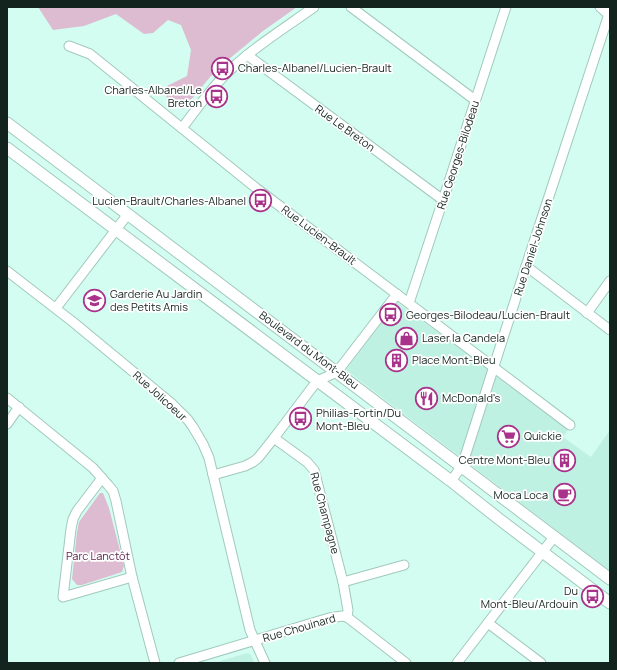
<svg xmlns="http://www.w3.org/2000/svg" width="617" height="670" font-family="Manrope,sans-serif">
  <style>
    .built { fill: #bff1e2 }
    .green { fill: #ddbcd1 }
    .lines { fill: none; stroke-linecap: round; stroke-linejoin: round }
    .minor-casing { stroke: #a1c9bd; stroke-width: 11 }
    .tertiary-casing { stroke: #a1c9bd; stroke-width: 13 }
    .minor { stroke: #fff; stroke-width: 9 }
    .tertiary { stroke: #fff; stroke-width: 11 }
    .labels { text-anchor: middle; stroke-width: 3.5; stroke-linejoin: round; paint-order: stroke }
    .poi-label { font-size: 11px; fill: #13231e; stroke: #fff; text-anchor: start }
    .street-label { font-size: 11px; fill: #13231e; stroke: #fff }
    .park-label { font-size: 11px; fill: #5d244d; stroke: #fff }
  </style>
  <rect width="100%" height="100%" fill="#d3fdf0"/>
  <g class="built">
    <polygon points="396,302 502,379 568,430 563,437 591,457 610,430 610,571 346,370"/>
    <polygon points="247,653 251,655 254,663 214,663"/>
  </g>
  <g class="green">
    <polygon points="38,7 297,7 263,31 217,69 183,109 169,103 163,88 187,76 191,50 181,25 168,20 153,33 144,34 116,14 84,26 53,30"/>
    <polygon points="100,493 103,493 109,508 124,566 122,572 82,585 77,585 72,579 77,532 79,522"/>
  </g>
  <g class="lines">
    <defs>
      <g id="minor">
        <polyline points="351,7 475,100"/>
        <polyline points="600,7 610,16"/>
        <polyline points="69,46 90,54 256,188 570,425"/>
        <polyline points="247,55 443,200"/>
        <path d="M182,128c15,-19 29,-40 46,-56 26,-25 57,-44 86,-65"/>
        <polyline points="526,266 610,330"/>
        <polyline points="7,271 73,322 171,403 188,420 193,427 203,444 209,458 250,630 265,663"/>
        <polyline points="409,303 443,200 506,7"/>
        <polyline points="56,308 128,214"/>
        <polyline points="587,313 610,281"/>
        <polyline points="7,398 93,468 108,485 113,491 116,501 132,577 155,663"/>
        <polyline points="7,424 19,407"/>
        <polyline points="274,438 307,462 314,470 343,582 348,610 347,617"/>
        <polyline points="213,475 245,466 253,462 258,458 274,438 317,381 337,372 397,294"/>
        <polyline points="102,478 77,511 73,519 71,529 63,597 132,577"/>
        <polyline points="451,481 462,466 530,254 610,11"/>
        <polyline points="343,582 404,565"/>
        <polyline points="488,623 541,663"/>
        <polyline points="179,663 329,618 342,616 347,617 406,663"/>
        <polyline points="457,663 554,537"/>
      </g>
      <g id="tertiary">
        <polyline points="7,123 610,579"/>
        <polyline points="7,148 451,481 499,519 610,603"/>
      </g>
    </defs>
    <use href="#minor" class="minor-casing"/>
    <use href="#tertiary" class="tertiary-casing"/>
    <use href="#minor" class="minor"/>
    <use href="#tertiary" class="tertiary"/>
  </g>
  <defs>
    <symbol id="bus-ring" viewBox="-11 -11 22 22"><circle r="9.5" fill="#fff" stroke="#a9338b" stroke-width="1.5"/><path d="M-5-6H5V4H4V6H2V4H-2V6H-4V4H-5ZM-3.5-4V0h7V-4ZM-3.5 1.2v1.5H-2V1.2ZM2 1.2v1.5H3.5V1.2Z" fill="#a9338b"/></symbol>
    <symbol id="school-ring" viewBox="-11 -11 22 22"><circle r="9.5" fill="#fff" stroke="#a9338b" stroke-width="1.5"/><path d="M0-5L7-2L0 1L-7-2ZM-4 1L0 2.5L4 1V4Q0 6-4 4Z" fill="#a9338b"/></symbol>
    <symbol id="shop-ring" viewBox="-11 -11 22 22"><circle r="9.5" fill="#fff" stroke="#a9338b" stroke-width="1.5"/><path d="M-5-2.5h2.3a2.7 3.5 0 0 1 5.4 0H5L5.5 6h-11ZM-1.5-2.5h3a1.5 2.3 0 0 0-3 0Z" fill="#a9338b"/></symbol>
    <symbol id="building-ring" viewBox="-11 -11 22 22"><circle r="9.5" fill="#fff" stroke="#a9338b" stroke-width="1.5"/><path d="M-4-6H4V6H1V3H-1V6H-4ZM-2.5-4.3h1.7v1.8h-1.7ZM.8-4.3h1.7v1.8H.8ZM-2.5-1h1.7V.8h-1.7ZM.8-1h1.7V.8H.8Z" fill="#a9338b"/></symbol>
    <symbol id="restaurant-ring" viewBox="-11 -11 22 22"><circle r="9.5" fill="#fff" stroke="#a9338b" stroke-width="1.5"/><path d="M-5-6h1v4h1v-4h1v4h1v-4h1v5L-1.5 .5V6h-2V.5L-5-1ZM5-6V6H3V1.5H1.5Q1.5-4 5-6Z" fill="#a9338b"/></symbol>
    <symbol id="supermarket-ring" viewBox="-11 -11 22 22"><circle r="9.5" fill="#fff" stroke="#a9338b" stroke-width="1.5"/><path d="M-6-5.5h2.5l.6 2H6L4.5 2H-2.5L-4.4-4H-6ZM-1.5 3.2a1.3 1.3 0 1 0 .1 0ZM3 3.2a1.3 1.3 0 1 0 .1 0Z" fill="#a9338b"/></symbol>
    <symbol id="cafe-ring" viewBox="-11 -11 22 22"><circle r="9.5" fill="#fff" stroke="#a9338b" stroke-width="1.5"/><path d="M-5.5-4.5H6V0H3Q3 3.5 0 3.5H-2.5Q-5.5 3.5-5.5 0ZM3-3.2v2h1.7v-2ZM-6 4.5H4V6H-6Z" fill="#a9338b"/></symbol>
  </defs>
  <g fill-rule="evenodd">
    <use href="#bus-ring" x="210" y="56" width="25" height="25"/>
    <use href="#bus-ring" x="204" y="84" width="25" height="25"/>
    <use href="#bus-ring" x="248" y="188" width="25" height="25"/>
    <use href="#school-ring" x="82" y="288" width="25" height="25"/>
    <use href="#bus-ring" x="378" y="302" width="25" height="25"/>
    <use href="#shop-ring" x="394" y="326" width="25" height="25"/>
    <use href="#building-ring" x="384" y="348" width="25" height="25"/>
    <use href="#restaurant-ring" x="414" y="386" width="25" height="25"/>
    <use href="#bus-ring" x="288" y="406" width="25" height="25"/>
    <use href="#supermarket-ring" x="496" y="424" width="25" height="25"/>
    <use href="#building-ring" x="552" y="448" width="25" height="25"/>
    <use href="#cafe-ring" x="552" y="482" width="25" height="25"/>
    <use href="#bus-ring" x="580" y="584" width="25" height="25"/>
  </g>
  <g class="labels">
    <g class="poi-label">
      <text x="238" y="72">Charles-Albanel/Lucien-Brault</text>
      <text x="202" y="94" text-anchor="end">Charles-Albanel/Le<tspan x="202" dy="13">Breton</tspan></text>
      <text x="246" y="205" text-anchor="end">Lucien-Brault/Charles-Albanel</text>
      <text x="110" y="298">Garderie Au Jardin<tspan x="110" dy="13">des Petits Amis</tspan></text>
      <text x="406" y="319">Georges-Bilodeau/Lucien-Brault</text>
      <text x="422" y="342">Laser la Candela</text>
      <text x="412" y="364">Place Mont-Bleu</text>
      <text x="442" y="402">McDonald's</text>
      <text x="316" y="417">Philias-Fortin/Du<tspan x="316" dy="13">Mont-Bleu</tspan></text>
      <text x="524" y="440">Quickie</text>
      <text x="550" y="464" text-anchor="end">Centre Mont-Bleu</text>
      <text x="548" y="499" text-anchor="end">Moca Loca</text>
      <text x="578" y="595" text-anchor="end">Du<tspan x="578" dy="13">Mont-Bleu/Ardouin</tspan></text>
    </g>
    <g class="street-label">
      <text transform="translate(345 128) rotate(36)" y="4">Rue Le Breton</text>
      <text transform="translate(458 155) rotate(-72)" y="4">Rue Georges-Bilodeau</text>
      <text transform="translate(319 235) rotate(37)" y="4">Rue Lucien-Brault</text>
      <text transform="translate(533 247) rotate(-72)" y="4">Rue Daniel-Johnson</text>
      <text transform="translate(309 350) rotate(37)" y="4">Boulevard du Mont-Bleu</text>
      <text transform="translate(160 396) rotate(42)" y="4">Rue Jolicoeur</text>
      <text transform="translate(325 513) rotate(75)" y="4">Rue Champagne</text>
      <text transform="translate(299 628) rotate(-16)" y="4">Rue Chouinard</text>
    </g>
    <g class="park-label">
      <text x="98" y="560">Parc Lanctôt</text>
    </g>
  </g>
  <rect width="617" height="670" fill="none" stroke="#13231e" stroke-width="16"/>
</svg>
